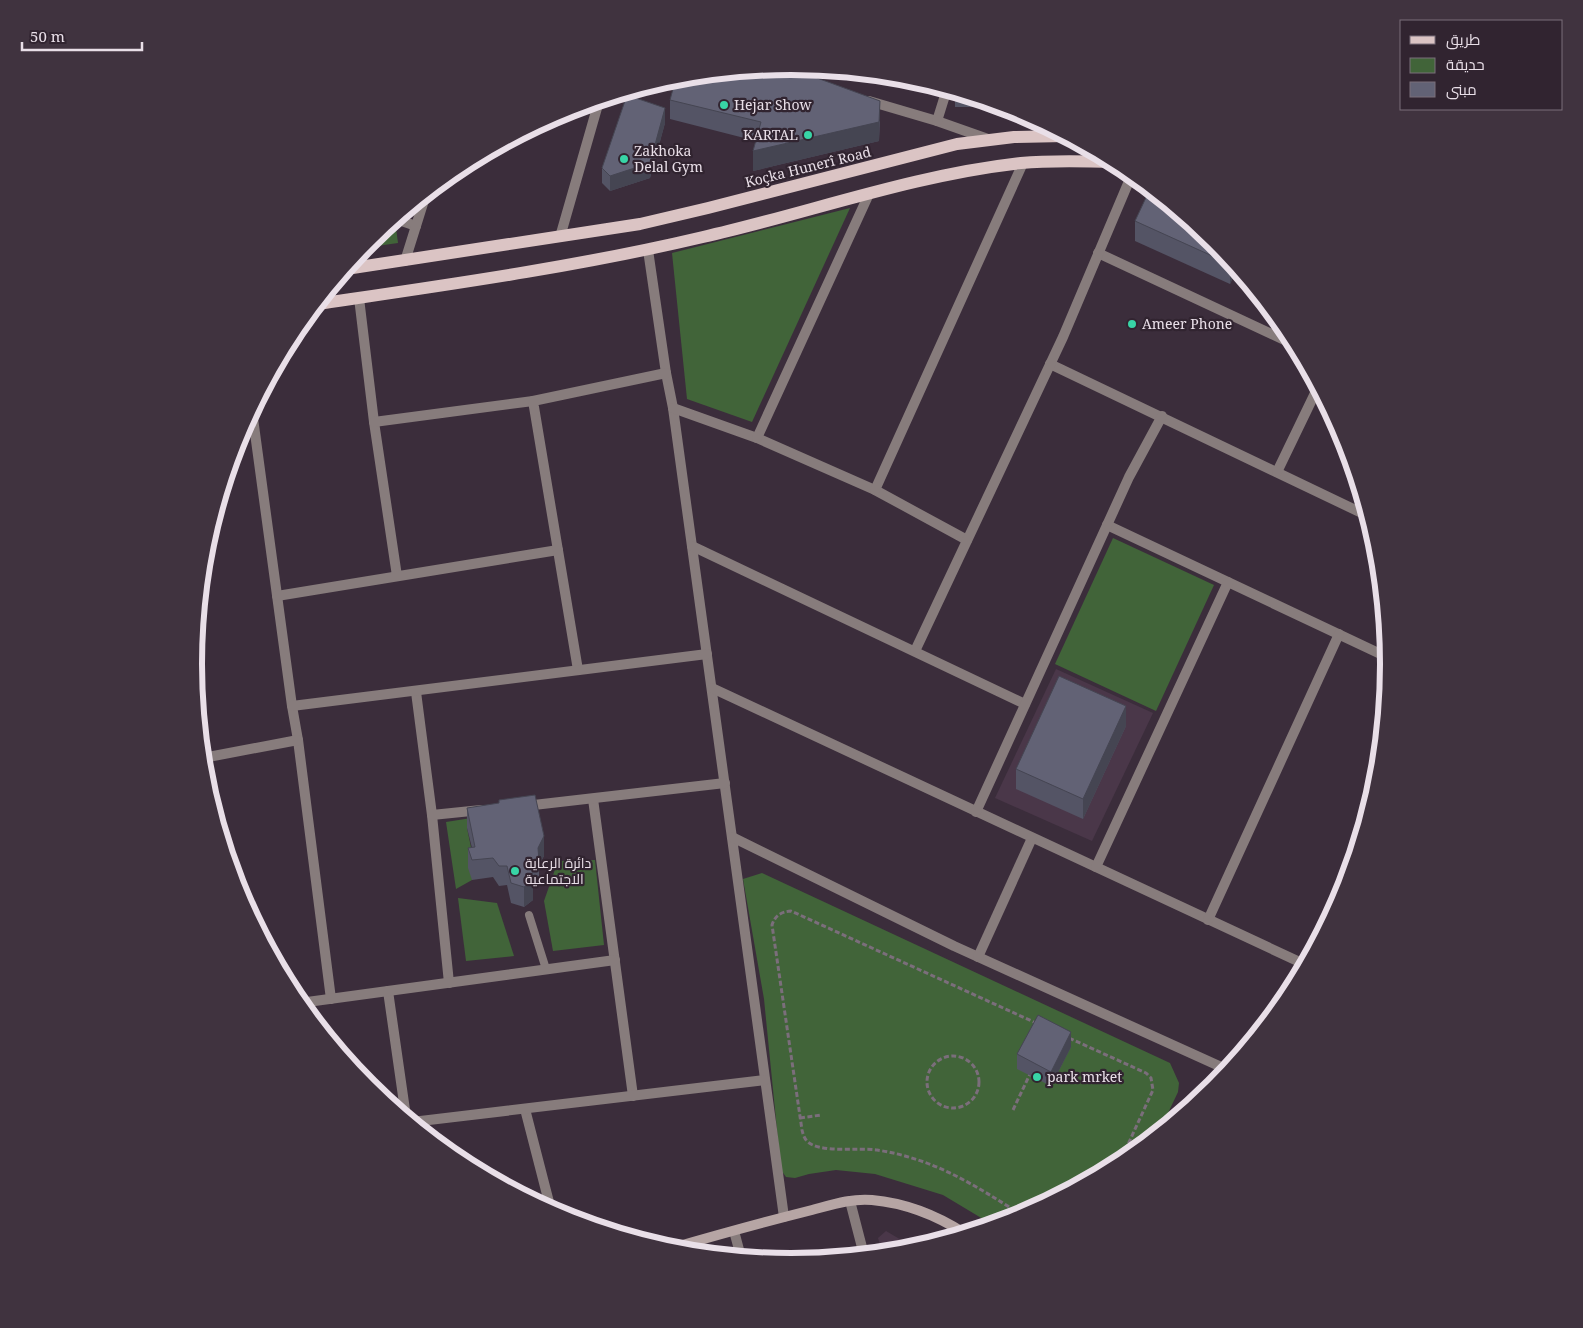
<svg xmlns="http://www.w3.org/2000/svg" width="1583" height="1328" font-family="'Noto Serif',Cairo,serif">
  <style>
    .built { fill: #4a3749 }
    .green { fill: #416439 }
    .lines { fill: none; stroke-linecap: round; stroke-linejoin: round }
    .path { stroke: #7b6e7b; stroke-width: 3; stroke-dasharray: 5 2.5; stroke-linecap: butt }
    .lane { stroke: #877c7c; stroke-width: 8 }
    .street { stroke: #877c7c; stroke-width: 10 }
    .secondary { stroke: #b6a5a4; stroke-width: 10 }
    .primary { stroke: #dbc4c4; stroke-width: 12 }
    .wall { fill: #545465 }
    .shaded-wall { fill: #454552 }
    .building { fill: #626275; stroke: #454552 }
    .poi-dot { fill: #38d4a6; stroke: #312430; stroke-width: 2 }
    .labels { text-anchor: middle; stroke-width: 4.5; stroke-linejoin: round; paint-order: stroke }
    .poi-label { font-size: 14px; fill: #e9dfe8; stroke: #312430; text-anchor: start }
    .street-label { font-size: 14px; fill: #e9dfe8; stroke: #312430 }
    .rim { fill: none; stroke: #e9dfe8; stroke-width: 6 }
  </style>
  <rect width="100%" height="100%" fill="#3b2d3b"/>
  <g class="built">
    <polygon points="1056,669 1153,713 1092,841 995,798"/>
    <polygon points="886,1231 915,1248 882,1253 878,1238"/>
  </g>
  <g class="green">
    <polygon points="850,208 752,422 687,399 672,253"/>
    <polygon points="388,225 396,228 398,243 363,248 369,241"/>
    <polygon points="1113,538 1214,585 1156,711 1055,664"/>
    <polygon points="484,816 467,828 472,852 472,880 456,889 446,822"/>
    <polygon points="595,860 604,945 553,951 544,901 558,861"/>
    <polygon points="762,873 1170,1063 1179,1083 1178,1092 1159,1132 1123,1161 1020,1216 993,1225 943,1195 875,1174 836,1170 809,1174 795,1178 786,1177 781,1170 764,999 743,879"/>
    <polygon points="458,898 497,903 514,956 466,961"/>
  </g>
  <g class="lines">
    <g class="path">
      <polyline points="1069,1038 1146,1073 1151,1078 1153,1090 1119,1164"/>
      <circle cx="953" cy="1082" r="26"/>
      <polyline points="1013,1110 1030,1074"/>
      <polyline points="800,1118 821,1115"/>
      <path d="M1022,1215c-48,-30 -87,-56 -145,-65 -18,-3 -58,4 -70,-9 -3,-3 -4,-7 -5,-11l-30,-205c3,-9 8,-13 19,-14l245,112"/>
    </g>
    <polyline class="lane" points="529,915 546,969"/>
    <g class="street">
      <polyline points="869,101 937,121 988,139"/>
      <polyline points="937,121 947,89"/>
      <polyline points="396,219 416,226"/>
      <polyline points="560,237 599,101"/>
      <polyline points="648,250 666,373 673,408 784,1217"/>
      <polyline points="1098,253 1295,345"/>
      <polyline points="405,261 426,194"/>
      <polyline points="359,298 374,422 397,576"/>
      <polyline points="1050,364 1368,516"/>
      <polyline points="673,408 757,438 875,490 967,540"/>
      <polyline points="252,411 292,706 298,740 331,999"/>
      <polyline points="374,422 533,401"/>
      <polyline points="757,438 869,194"/>
      <polyline points="1277,472 1318,387"/>
      <polyline points="875,490 1023,163"/>
      <polyline points="1107,525 1389,658"/>
      <polyline points="692,546 1025,704"/>
      <polyline points="277,596 558,550"/>
      <polyline points="915,651 1063,337 1132,174"/>
      <polyline points="578,670 533,401 666,373"/>
      <polyline points="712,688 1304,964"/>
      <polyline points="416,692 432,815 449,983"/>
      <polyline points="292,706 707,654"/>
      <polyline points="203,758 298,740"/>
      <polyline points="593,799 633,1096"/>
      <polyline points="525,806 725,783"/>
      <polyline points="976,812 1129,477 1162,416"/>
      <polyline points="432,815 481,810"/>
      <polyline points="732,837 954,946 1228,1070"/>
      <polyline points="1096,867 1228,582"/>
      <polyline points="1208,920 1339,634"/>
      <polyline points="978,957 1032,838"/>
      <polyline points="1293,988 1355,856"/>
      <polyline points="388,991 406,1117"/>
      <polyline points="300,1003 615,960"/>
      <polyline points="525,1109 551,1210"/>
      <polyline points="412,1122 765,1080"/>
      <polyline points="850,1201 864,1255"/>
      <polyline points="734,1231 741,1257"/>
    </g>
    <path class="secondary" d="M669,1249c48,-14 95,-27 143,-39 19,-5 40,-12 60,-10 33,3 64,15 92,33"/>
    <g class="primary">
      <polyline points="346,269 640,224 708,208 957,144 1014,137 1065,136"/>
      <path d="M317,304c129,-19 259,-37 386,-67 106,-24 209,-62 318,-74 30,-3 63,-2 94,-1"/>
    </g>
  </g>
  <g class="wall">
    <polygon points="956,92 995,104 983,107 955,107 955,97"/>
    <polygon points="670,100 880,121 879,141 753,171 756,141 670,119"/>
    <polygon points="665,123 650,178 610,191 602,183 602,168"/>
    <polygon points="1135,221 1214,242 1237,269 1230,284 1135,241"/>
    <polygon points="1126,726 1083,819 1016,789 1016,769"/>
    <polygon points="467,808 544,856 539,865 539,880 533,880 533,900 524,907 511,903 507,885 499,886 493,877 472,880 468,868 468,848 472,848 467,828"/>
    <polygon points="1071,1047 1051,1086 1017,1069 1017,1054"/>
  </g>
  <g class="shaded-wall">
    <polygon points="880,101 879,141 753,171 753,151"/>
    <polygon points="983,101 995,104 983,107"/>
    <polygon points="665,108 665,123 650,178 610,191 610,176"/>
    <polygon points="1231,262 1237,269 1230,284 1230,264"/>
    <polygon points="1126,706 1126,726 1083,819 1083,799"/>
    <polygon points="544,836 544,856 539,865 538,848"/>
    <polygon points="533,880 533,900 524,907 524,887"/>
    <polygon points="1071,1032 1071,1047 1051,1086 1051,1072"/>
  </g>
  <g class="building">
    <polygon points="787,67 880,101 879,122 753,151 761,122 670,100 676,78"/>
    <polygon points="956,92 972,97 955,97"/>
    <polygon points="627,95 665,108 650,163 610,176 602,168"/>
    <polygon points="1150,189 1214,242 1231,262 1230,264 1135,221"/>
    <polygon points="1059,676 1126,706 1083,799 1016,769"/>
    <polygon points="535,795 544,836 538,848 539,860 531,861 533,880 524,887 511,883 507,866 499,866 493,858 472,860 468,848 475,847 467,808 499,803 499,800"/>
    <polygon points="1038,1015 1071,1032 1051,1072 1017,1054"/>
  </g>
  <g class="poi-dot">
    <circle cx="724" cy="105" r="5"/>
    <circle cx="808" cy="135" r="5"/>
    <circle cx="624" cy="159" r="5"/>
    <circle cx="1132" cy="324" r="5"/>
    <circle cx="515" cy="871" r="5"/>
    <circle cx="1037" cy="1077" r="5"/>
  </g>
  <g class="labels">
    <g class="poi-label">
      <text x="734" y="110">Hejar Show</text>
      <text x="798" y="140" text-anchor="end">KARTAL</text>
      <text x="634" y="156">Zakhoka<tspan x="634" dy="16">Delal Gym</tspan></text>
      <text x="1142" y="329">Ameer Phone</text>
      <text x="525" y="868">دائرة الرعاية<tspan x="525" dy="16">الاجتماعية</tspan></text>
      <text x="1047" y="1082">park mrket</text>
    </g>
    <g class="street-label">
      <text transform="translate(808 167) rotate(-14)" y="5">Koçka Hunerî Road</text>
    </g>
  </g>
  <path d="M0 0H1583V1328H0ZM202 664a589 589 0 1 1 1178 0a589 589 0 1 1-1178 0Z" fill="#40333f" fill-rule="evenodd"/>
  <path class="rim" d="M202 664a589 589 0 1 1 1178 0a589 589 0 1 1-1178 0Z"/>
  <rect x="1400" y="20" width="162" height="90" fill="#312430" stroke="#7b6f7a"/>
  <rect x="1410" y="36" width="25" height="8" fill="#dbc4c4" stroke="#7b6f7a"/>
  <text x="1446" y="45" font-size="15" fill="#e9dfe8">طريق</text>
  <rect x="1410" y="58" width="25" height="15" fill="#416439" stroke="#7b6f7a"/>
  <text x="1446" y="70" font-size="15" fill="#e9dfe8">حديقة</text>
  <rect x="1410" y="82" width="25" height="15" fill="#626275" stroke="#7b6f7a"/>
  <text x="1446" y="95" font-size="15" fill="#e9dfe8">مبنى</text>
  <path d="M22 42v8h120v-8" fill="none" stroke="#e9dfe8" stroke-width="2.5"/>
  <text x="30" y="42" font-size="15" fill="#e9dfe8" stroke="#312430" stroke-width="4" paint-order="stroke">50 m</text>
</svg>
